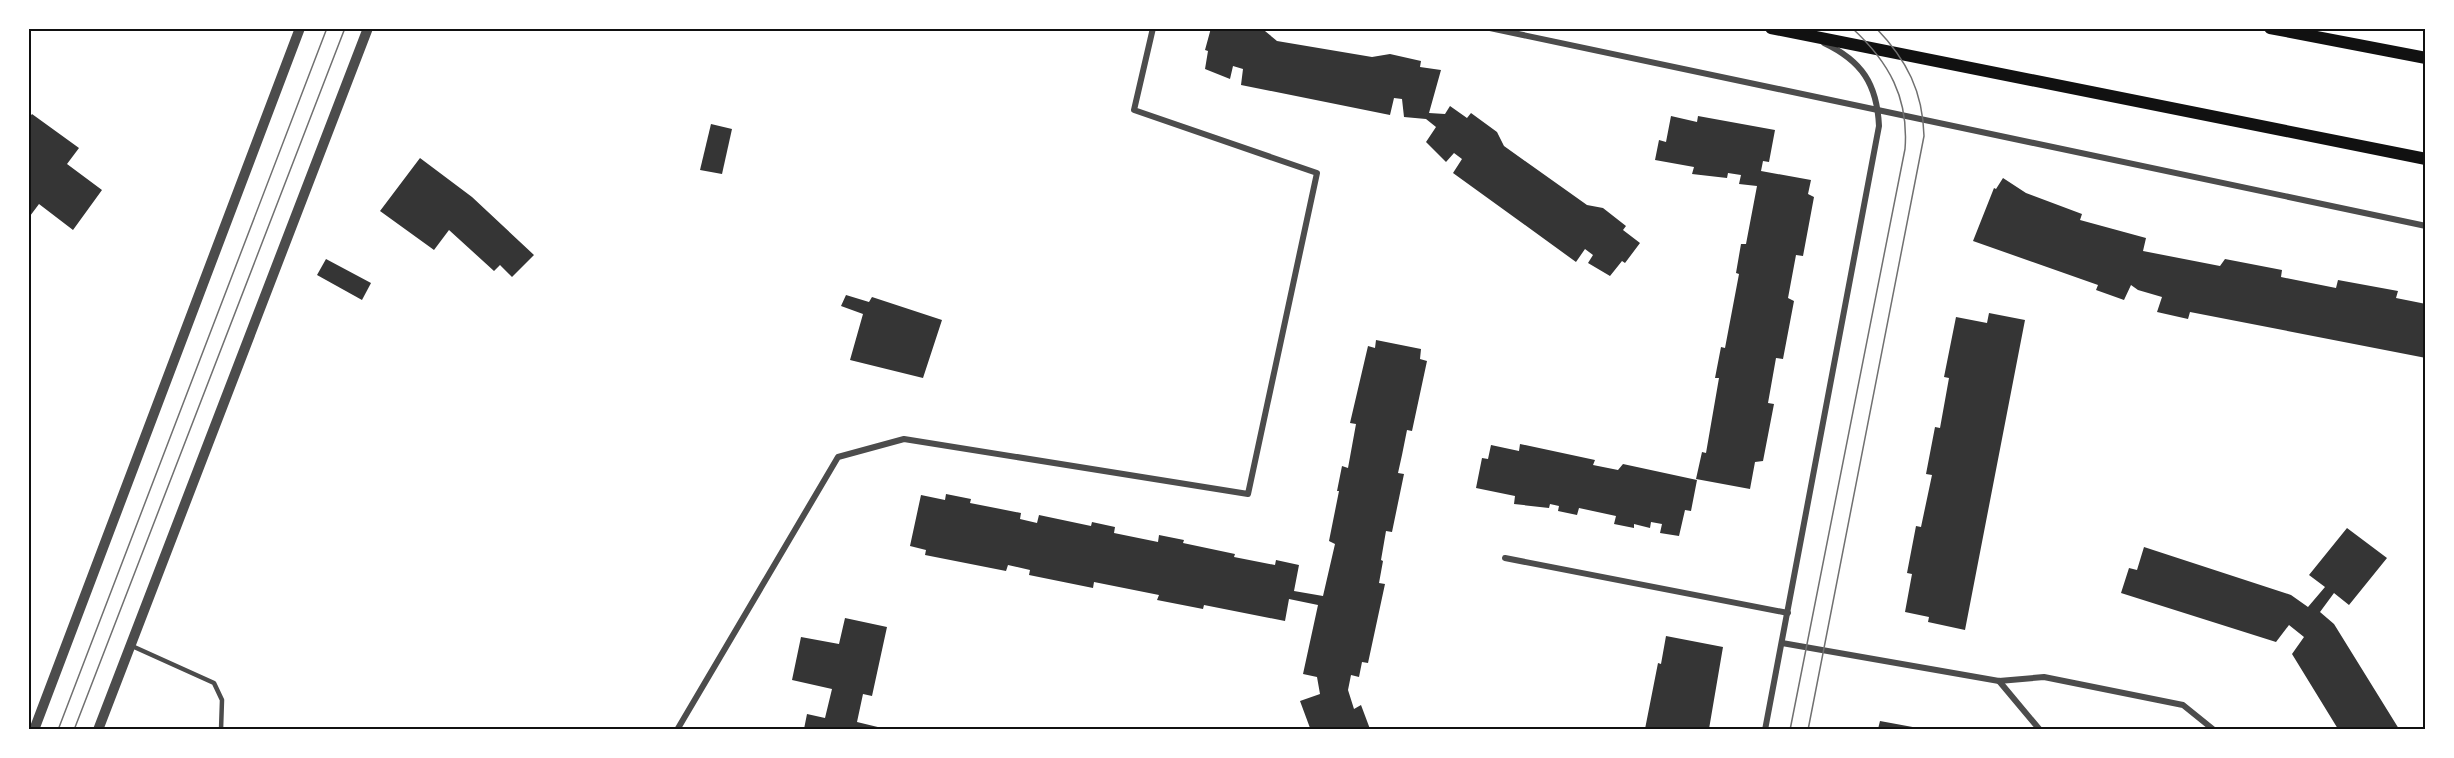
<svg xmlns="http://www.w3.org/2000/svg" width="2454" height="758" font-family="Ubuntu,sans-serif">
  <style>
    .building { fill: #353535 }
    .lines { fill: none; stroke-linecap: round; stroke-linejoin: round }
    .service { stroke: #4c4c4c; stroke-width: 4.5 }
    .minor { stroke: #4c4c4c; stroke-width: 6 }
    .tertiary { stroke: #4c4c4c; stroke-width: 10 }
    .secondary { stroke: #111; stroke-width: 12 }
    .tram { stroke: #707070; stroke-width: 1.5 }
    .neatline { fill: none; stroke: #111; stroke-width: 2 }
  </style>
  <rect width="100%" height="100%" fill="#fff"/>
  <g class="building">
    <polygon points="1211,28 1232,30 1232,28 1254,28 1265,31 1277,41 1372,57 1390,54 1421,61 1420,67 1441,70 1429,113 1445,114 1450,106 1467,118 1471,113 1497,132 1504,146 1587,205 1603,208 1626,226 1623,230 1640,243 1625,263 1622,261 1610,276 1588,263 1593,255 1585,249 1576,262 1453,173 1462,159 1454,153 1446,162 1426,142 1436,127 1426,119 1404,117 1402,99 1394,98 1390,115 1241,85 1243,69 1233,66 1230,79 1205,69 1208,51 1205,50"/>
    <polygon points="32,114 79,148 67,164 102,190 73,230 39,204 30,216 28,215 28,119"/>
    <polygon points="1671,116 1697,122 1698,116 1775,130 1769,162 1763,161 1761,171 1811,180 1808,194 1814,197 1803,256 1796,255 1788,298 1794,301 1783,359 1776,358 1768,403 1774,404 1763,461 1755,462 1750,489 1696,479 1702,452 1706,453 1719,378 1715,378 1721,347 1725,348 1739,274 1736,273 1741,244 1746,244 1757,186 1739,184 1741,175 1728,173 1727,178 1692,174 1694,167 1655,160 1659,140 1666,142"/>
    <polygon points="711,124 732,129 722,174 700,170"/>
    <polygon points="420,158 472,197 534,255 512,277 500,265 494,271 449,230 434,250 380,211"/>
    <polygon points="2003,178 2026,193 2082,214 2080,220 2146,238 2143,251 2220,266 2225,259 2282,270 2281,277 2336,288 2338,280 2398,291 2396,298 2426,304 2426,358 2190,312 2188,319 2157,312 2162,297 2138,290 2131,285 2124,300 2096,290 2098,285 1973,241 1994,188 1996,189"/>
    <polygon points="326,259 371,283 362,300 317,275"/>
    <polygon points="846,295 869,302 872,297 942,320 923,378 850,360 863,314 841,306"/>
    <polygon points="1989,313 2025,320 1965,630 1928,622 1929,617 1905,612 1912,574 1907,573 1916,526 1921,527 1932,475 1926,474 1935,427 1940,428 1949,378 1944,377 1956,317 1987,323"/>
    <polygon points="1376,340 1421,349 1420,359 1427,361 1412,431 1407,430 1402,455 1398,473 1404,474 1392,532 1386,531 1381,560 1383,561 1379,583 1385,584 1368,663 1362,662 1359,677 1351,675 1348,690 1354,709 1361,705 1370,729 1306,729 1310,728 1300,701 1320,694 1317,677 1303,674 1318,605 1289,599 1285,621 1204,605 1203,609 1157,600 1159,595 1094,582 1093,588 1029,575 1030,570 1008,565 1006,571 925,555 926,550 910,546 921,495 945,500 946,494 971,499 970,503 1021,513 1020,519 1037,523 1039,515 1091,526 1092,522 1115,527 1114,533 1158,542 1159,535 1184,540 1183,543 1235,554 1234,557 1275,565 1276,560 1299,565 1294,591 1323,596 1335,544 1329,541 1339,491 1337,491 1342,466 1348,468 1356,424 1350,423 1368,346 1375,348"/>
    <polygon points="1520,444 1595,460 1593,465 1618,470 1623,464 1697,480 1691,511 1685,510 1679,536 1660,533 1662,524 1651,522 1650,528 1634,524 1634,528 1614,524 1616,516 1579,508 1577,515 1558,511 1559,506 1550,504 1549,508 1514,504 1515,496 1476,488 1482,458 1488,459 1491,445 1519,451"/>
    <polygon points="2347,528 2387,558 2349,605 2334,593 2320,612 2334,624 2399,729 2338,729 2292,654 2304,637 2289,625 2276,642 2121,593 2129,568 2137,570 2144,547 2291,595 2308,607 2325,587 2309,575"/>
    <polygon points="845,618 887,627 872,696 863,694 857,722 886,729 804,729 807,714 825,718 832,689 792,680 801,637 839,644"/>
    <polygon points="1666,636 1723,647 1709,729 1645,729 1658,663 1661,664"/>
    <polygon points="1880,721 1918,728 1918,729 1878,729"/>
  </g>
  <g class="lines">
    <polyline class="service" points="132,646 214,683 222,700 221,730"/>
    <g class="minor">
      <polyline points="1490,28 2426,226"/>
      <polyline points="1505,558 1788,613"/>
      <polyline points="1782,643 1999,681 2044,677 2183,705 2214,730"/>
      <polyline points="1999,681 2040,730"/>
      <polyline points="677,730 838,457 904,439 1248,494 1317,173 1134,110 1153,28"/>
      <path d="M1765,730l114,-604c-2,-42 -17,-65 -55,-83"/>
    </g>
    <g class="tertiary">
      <polyline points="34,730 300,28"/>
      <polyline points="98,730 368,28"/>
    </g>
    <g class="secondary">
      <polyline points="1771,28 2426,159"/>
      <polyline points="2270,28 2426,58"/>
    </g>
    <g class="tram">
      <polyline points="58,730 327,28"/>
      <polyline points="74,730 345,28"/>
      <path d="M1790,730l115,-581c4,-51 -16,-87 -53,-121"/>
      <path d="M1808,730l116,-594c-1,-44 -17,-76 -48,-108"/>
    </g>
  </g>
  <rect width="2454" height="758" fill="none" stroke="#ffffff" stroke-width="60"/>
  <rect x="30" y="30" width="2394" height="698" class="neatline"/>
</svg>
